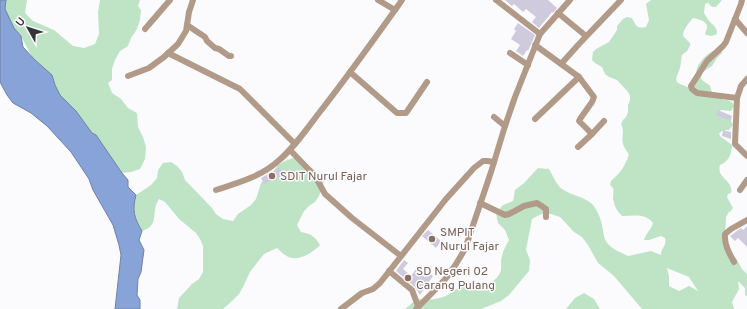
<svg xmlns="http://www.w3.org/2000/svg" width="747" height="309" font-family="Overpass,sans-serif">
  <style>
    .green { fill: #bee4c5; fill-rule: evenodd }
    .water { fill: #88a3d7; stroke: #6f82a8 }
    .building { fill: #cfcadc }
    .lines { fill: none; stroke-linecap: round; stroke-linejoin: round }
    .minor { stroke: #b19b88; stroke-width: 6 }
    .education-dot { fill: #8d6e63; stroke: #fbfbfe; stroke-width: 1.5 }
    .labels { text-anchor: middle; stroke-width: 3; stroke-linejoin: round; paint-order: stroke }
    .education-label { font-size: 12px; fill: #785e54; stroke: #fbfbfe; text-anchor: start }
  </style>
  <rect width="100%" height="100%" fill="#fbfbfe"/>
  <g class="green">
    <polygon points="0,0 27,0 25,13 33,21 54,30 73,46 84,48 95,44 99,34 98,12 100,0 140,0 138,6 141,10 140,20 137,29 131,38 128,46 120,51 115,60 112,69 112,80 108,83 112,93 121,99 128,108 137,113 138,127 143,137 146,147 145,159 140,169 131,172 122,173 69,113 31,55 21,36 14,28"/>
    <path d="M651,0h71l-6,7h-4l-4,-4 -3,1 -1,9c2,3 4,7 6,9 4,4 7,5 7,12l-5,2 -6,-1 -1,-2c7,-11 -4,-13 -12,-15 -4,5 -10,11 -10,18l7,7v3l-3,5 -5,4c-1,4 -1,9 -2,13 -5,13 -7,14 8,19 9,-4 7,-12 9,-19 4,-9 16,-21 25,-18v3l-5,5 -5,8 -5,3 -5,4 -1,6c4,5 10,4 10,11l2,3 6,1 4,6c5,0 8,0 11,5l-1,3 -2,3 -11,-1v1l-3,3 13,5 3,6 -4,5c-4,0 -7,0 -10,4l2,3 11,8c0,5 -2,13 -6,16 -1,2 -4,3 -6,4 -4,14 14,15 11,28l-3,1 -1,3 6,11 -2,3 -2,1 -3,5 -1,25 3,9 8,7 6,11 5,5v22l-2,-1v-7l-7,-7 1,8 -7,13 2,7h-92l-28,-33 -16,-13 -10,-18 -6,-8 -8,-5 -14,-15 -9,-3h-10l-9,5 -6,31 4,10 -1,11 -20,24 -8,6 -20,8h-76l12,-10c12,1 23,1 34,-6 3,-2 6,-5 10,-7 14,-5 30,4 39,-13 2,-4 1,-9 1,-12 1,-8 4,-14 8,-21l-4,-10 -7,-7 -2,-10 7,-8 10,-4 2,-11 9,-7 14,-15 11,1c3,5 8,17 13,20 10,7 22,7 31,16 4,5 8,14 9,20 2,8 1,14 7,20 5,5 13,8 19,11l23,-5 10,4c0,-8 6,-8 4,-17l-4,-2 -12,4h-5c2,-7 7,-10 9,-17 -8,-10 -19,-7 -31,-7 -5,-5 -8,-10 -9,-18 0,-3 1,-6 0,-10l-3,-3 1,-4c11,-10 12,-12 18,-26 -2,-4 -5,-7 -6,-11 -2,-7 2,-13 -2,-20l2,-4 3,-3 2,-5v-7l2,-5v-4l-2,-4 -11,-12 -8,-3 -4,-3 -3,-7 -7,-4 -3,-3 1,-8 3,-3 13,-7 8,-12v-4l6,-7 4,-2 5,1c4,8 5,11 14,9l3,-7 -3,-16zM667,268l22,9 9,14 -9,-5 -10,5 -10,-5v-10z"/>
    <path d="M293,158l8,1 19,16 4,7 -5,14 -4,6 -6,4 -5,5 -7,14 4,7c10,2 14,4 19,13 -5,6 -19,15 -28,13 -6,-1 -11,-6 -15,-10l-13,6 -14,18 -7,15 -4,7 -6,6 -10,9h-46l2,-11 13,-14 7,-5 4,-7v-26l-3,-7 -4,-6 -17,-14 -14,-17 -6,-3c-9,13 2,26 -17,32 -8,-13 -10,-21 -6,-36l15,-10 6,-7 1,-8 5,-7 8,-1 6,4 5,6 3,8 27,28 4,6 7,5 10,2 5,-7 13,-9 5,-6 5,-16 12,-11 5,-7 7,-4z"/>
    <polygon points="584,293 594,299 600,309 602,309 566,309 575,298"/>
  </g>
  <path class="water" d="M0,0h6l-1,9 9,19 7,8 2,11 12,13 17,15 3,10 5,10 16,16 16,22 4,2 26,38 6,7v7l8,8c-4,15 -2,23 6,36l-3,9 5,10 -3,22 -3,7 -1,16 3,5v9h-25l6,-54 -2,-10 -6,-20 -20,-35 -4,-11 -18,-27 -24,-26 -16,-13 -18,-10 -6,-8 -7,-13z"/>
  <g class="building">
    <polygon points="505,0 548,0 557,8 553,13 552,12 539,28 532,22 536,17 526,9 523,12 514,4 512,6"/>
    <polygon points="518,23 535,35 528,51 527,50 523,56 516,51 520,45 511,39 516,31 514,29"/>
    <polygon points="718,110 732,116 731,121 716,115"/>
    <polygon points="723,130 731,132 731,139 722,136"/>
    <polygon points="280,167 283,175 264,184 261,178"/>
    <polygon points="747,226 747,247 738,238 735,241 730,236 741,228 743,230"/>
    <polygon points="428,230 441,241 436,248 422,236"/>
    <polygon points="404,260 408,263 403,269 411,276 418,266 433,276 420,295 415,287 396,271"/>
  </g>
  <g class="lines">
    <g class="minor">
      <polyline points="378,0 395,10 402,0"/>
      <polyline points="496,0 540,34"/>
      <polyline points="558,13 586,36"/>
      <polyline points="735,19 747,33"/>
      <polyline points="187,25 205,37 207,41 215,48 219,49 229,56 231,56"/>
      <polyline points="145,29 170,0"/>
      <polyline points="535,45 579,77 594,97 592,102 580,119 579,121 592,134"/>
      <polyline points="168,53 240,89 295,144"/>
      <polyline points="510,53 528,65"/>
      <polyline points="561,64 579,44 621,0"/>
      <polyline points="350,72 397,113 406,113 427,82"/>
      <polyline points="128,76 149,68 164,57 178,44 186,31 187,25 189,12 193,0"/>
      <polyline points="747,79 741,86 737,98 735,144 747,156"/>
      <polyline points="737,98 697,93 692,89 691,86 707,61 723,46 726,42 741,4 742,0"/>
      <polyline points="494,117 505,126"/>
      <polyline points="535,119 579,77"/>
      <polyline points="578,147 592,134 604,121"/>
      <polyline points="290,150 315,176 325,194 352,218 401,256"/>
      <path d="M216,190c21,-7 44,-13 61,-28 16,-13 29,-32 42,-49 26,-33 51,-68 76,-103"/>
      <polyline points="740,190 747,180"/>
      <polyline points="480,203 505,215 509,214 524,206 537,203 546,209 546,217"/>
      <path d="M734,262c-5,-9 -10,-18 -9,-28l6,-5 16,-9"/>
      <polyline points="389,271 412,290 418,306"/>
      <polyline points="341,309 362,293 373,289 380,283 446,199 474,168 483,161 487,161 494,162"/>
      <polyline points="416,309 438,287 447,277 456,264 465,249 491,172 505,126 515,97 540,34 570,0"/>
    </g>
  </g>
  <g class="education-dot">
    <circle cx="272" cy="176" r="4"/>
    <circle cx="432" cy="239" r="4"/>
    <circle cx="408" cy="278" r="4"/>
  </g>
  <g class="labels">
    <g class="education-label">
      <text x="280" y="180">SDIT Nurul Fajar</text>
      <text x="440" y="236">SMPIT<tspan x="440" dy="14">Nurul Fajar</tspan></text>
      <text x="416" y="275">SD Negeri 02<tspan x="416" dy="14">Carang Pulang</tspan></text>
    </g>
  </g>
  <g transform="translate(28 28) rotate(309)" stroke="#fbfbfe" stroke-width="3" paint-order="stroke">
  <path d="M0-3L7 15L0 10L-7 15Z" fill="#35343b"/>
  <text y="-6" font-size="11" font-weight="bold" text-anchor="middle" fill="#35343b">U</text>
  </g>
</svg>
